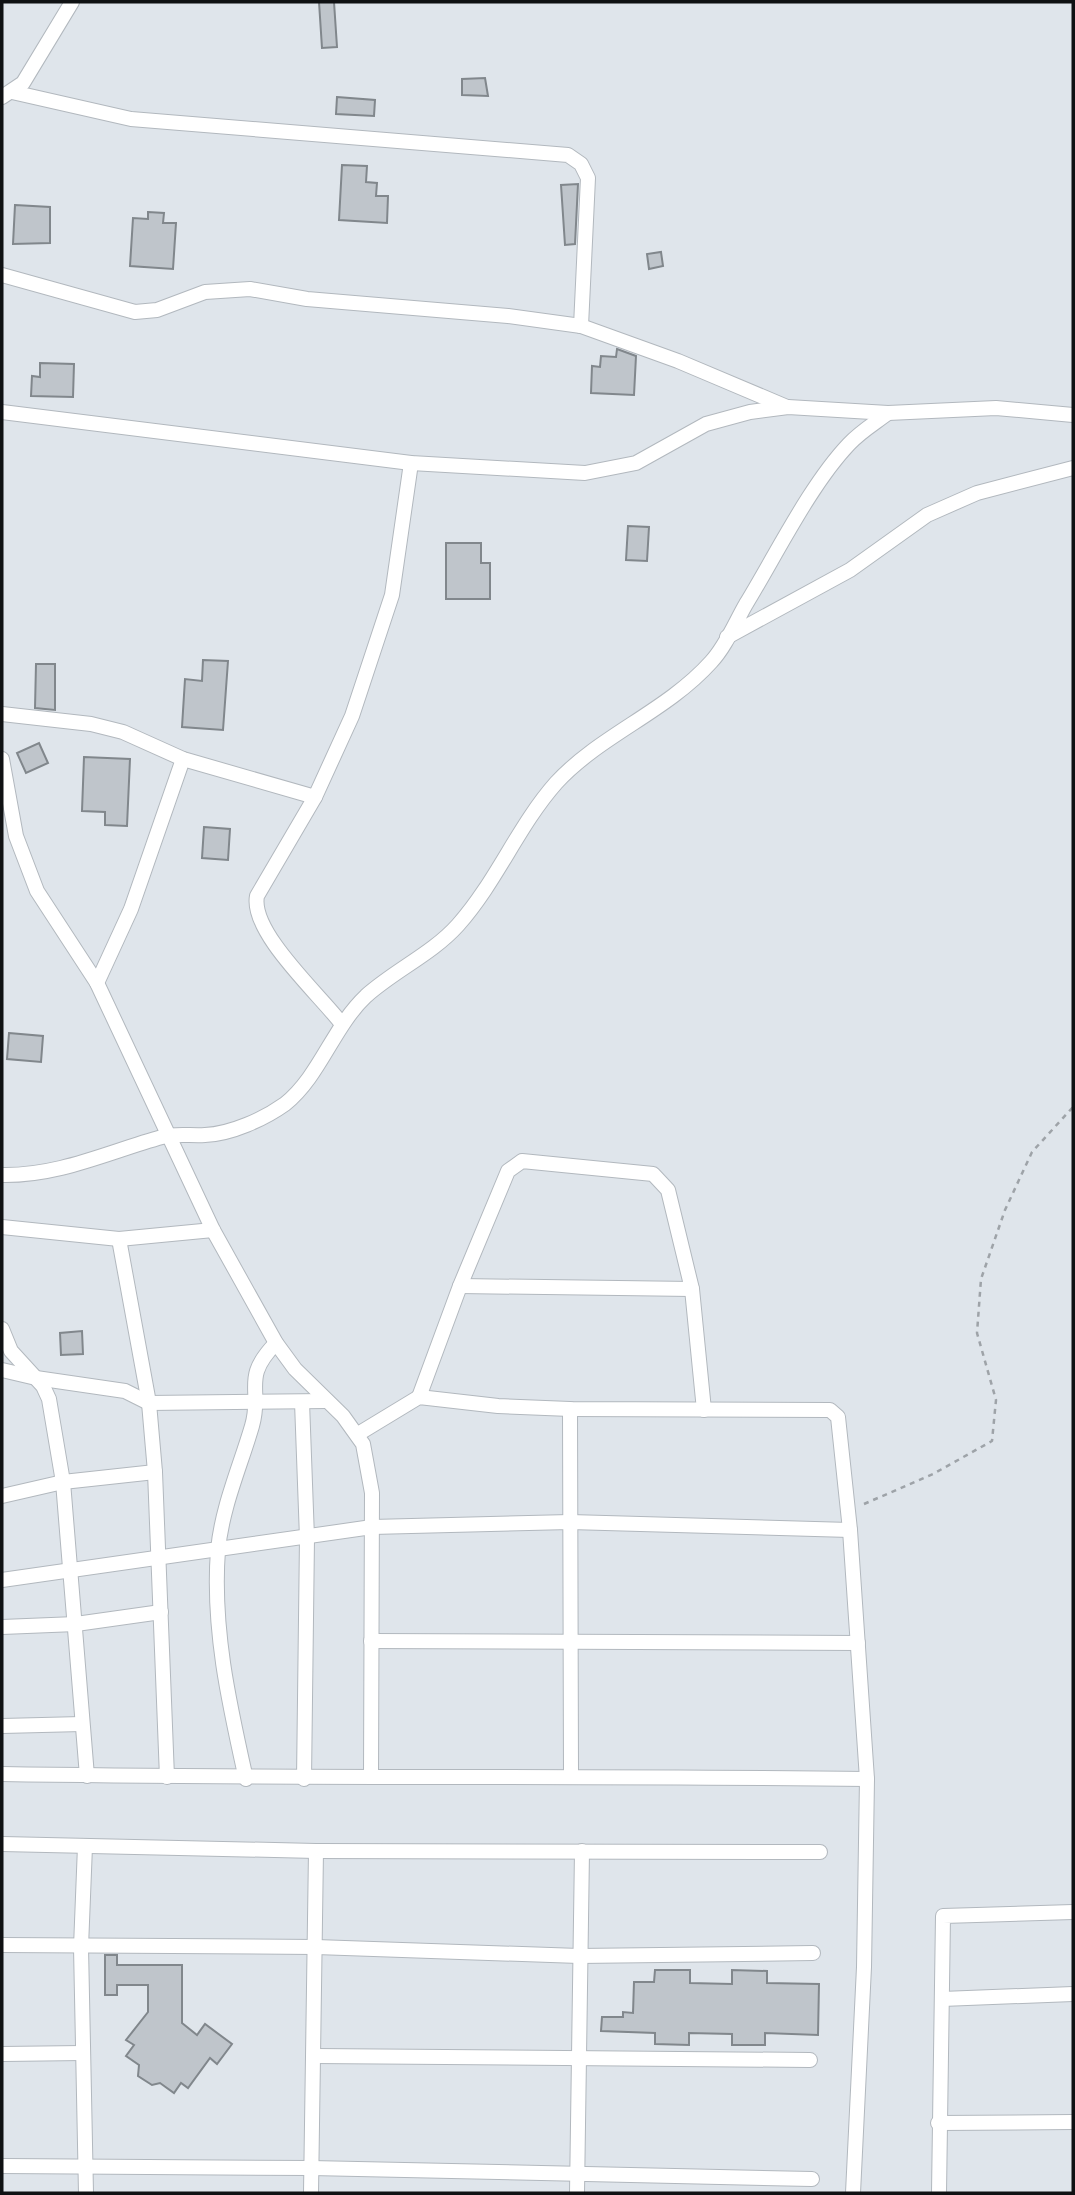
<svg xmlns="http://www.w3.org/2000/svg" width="1075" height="2195" font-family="Poppins,sans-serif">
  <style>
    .building { fill: #bfc5cb; stroke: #81878c; stroke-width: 2 }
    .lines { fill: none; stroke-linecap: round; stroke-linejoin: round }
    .minor-casing { stroke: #b2b8be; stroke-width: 16 }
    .path { stroke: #9ea3a8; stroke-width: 2.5; stroke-dasharray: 5 5; stroke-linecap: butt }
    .minor { stroke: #fff; stroke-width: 14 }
  </style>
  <rect width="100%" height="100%" fill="#dfe5eb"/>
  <g class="building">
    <polygon points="319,2 334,2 337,47 322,48"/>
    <polygon points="485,78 488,96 462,95 462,79"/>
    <polygon points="337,97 375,100 374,116 336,114"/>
    <polygon points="342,165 367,166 366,182 377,183 376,196 388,196 387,223 339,220"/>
    <polygon points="578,184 575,244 565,245 561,185"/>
    <polygon points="15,205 50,207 50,243 13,244"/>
    <polygon points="148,212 164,213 163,223 176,223 173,269 130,266 133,218 148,219"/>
    <polygon points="661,252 663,266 649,269 647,254"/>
    <polygon points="617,349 636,356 634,395 591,393 592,366 600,367 601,356 616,357"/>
    <polygon points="40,363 74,364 73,397 31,396 32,376 40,377"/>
    <polygon points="628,526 649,527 647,561 626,560"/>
    <polygon points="446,543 481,543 481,563 490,563 490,599 446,599"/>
    <polygon points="203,660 228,661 223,730 182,727 185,679 202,681"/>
    <polygon points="36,664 55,664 55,710 35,708"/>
    <polygon points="39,743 48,763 26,773 17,753"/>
    <polygon points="84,757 130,759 127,826 105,825 105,812 82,811"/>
    <polygon points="204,827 230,829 228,860 202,858"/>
    <polygon points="9,1033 43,1036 41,1062 7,1059"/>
    <polygon points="82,1331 83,1354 61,1355 60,1333"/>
    <polygon points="105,1955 117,1955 117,1965 182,1965 182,2023 197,2035 205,2024 232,2044 217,2064 210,2058 188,2088 181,2083 174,2093 160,2083 152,2085 138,2076 139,2065 126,2056 134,2045 126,2040 148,2012 148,1985 117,1985 117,1995 105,1995"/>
    <polygon points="655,1970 690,1970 690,1983 732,1984 732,1970 767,1971 767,1983 819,1984 818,2035 765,2033 765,2045 732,2045 732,2034 689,2033 689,2045 655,2044 655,2033 601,2031 602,2017 623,2017 623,2012 633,2013 634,1982 654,1982"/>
  </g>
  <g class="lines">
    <defs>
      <g id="minor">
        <polyline points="12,92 131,119 568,155 581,164 588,178 581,326"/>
        <polyline points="2,97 23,83 72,2"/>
        <polyline points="2,275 135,312 157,310 205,292 250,289 307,299 508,316 581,326 678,361 787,407"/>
        <polyline points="2,412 411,463 585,473 636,463 706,424 750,412 788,407 888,413 996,408 1073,415"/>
        <polyline points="727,637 850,570 927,515 977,493 1073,468"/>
        <polyline points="2,714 91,724 123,732 183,759 315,797"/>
        <polyline points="2,759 16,836 37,891 97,983 213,1230 276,1343 295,1369 343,1416 363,1444 372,1493 371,1776"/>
        <polyline points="97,983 131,909 183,759"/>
        <path d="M341,1023c-22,-29 -91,-91 -84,-127l58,-99 37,-81 40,-121 19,-132"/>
        <path d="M2,1175c57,1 106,-23 160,-38 14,-4 29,-1 43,-2 26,-1 59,-16 80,-31 35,-28 48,-77 81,-108 29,-26 66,-42 92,-71 39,-44 60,-99 98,-142 44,-48 110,-71 155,-121 15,-16 24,-39 35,-58 30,-49 64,-119 103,-160 11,-12 26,-21 39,-31"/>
        <polyline points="2,1227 119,1239 213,1230"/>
        <polyline points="119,1239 149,1403 155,1472 167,1777"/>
        <polyline points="460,1286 692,1289"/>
        <polyline points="2,1329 11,1351 43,1386 49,1399 63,1482 87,1776"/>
        <polyline points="2,1370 36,1378 125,1391 149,1403 327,1401"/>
        <polyline points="419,1397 460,1286 508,1171 522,1161 653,1174 668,1190 692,1289 704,1410"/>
        <polyline points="302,1402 307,1538 304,1779"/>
        <polyline points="570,1409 571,1775"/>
        <polyline points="358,1434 419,1397 498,1406 570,1409 830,1410 838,1417 850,1530 867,1779 864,1967 853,2193"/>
        <polyline points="2,1496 63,1482 155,1472"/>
        <polyline points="2,1580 372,1527 570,1522 850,1530"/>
        <polyline points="2,1627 76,1624 161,1612"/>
        <polyline points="371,1641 858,1643"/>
        <polyline points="2,1726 82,1724"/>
        <path d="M2,1774c288,5 577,1 865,5"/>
        <path d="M246,1779c-17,-76 -34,-151 -28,-229 4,-43 22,-83 34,-124 11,-38 -11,-47 24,-83"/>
        <polyline points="2,1844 316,1851 820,1852"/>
        <polyline points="85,1846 81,1947 86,2193"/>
        <polyline points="2,1945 316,1947 579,1956 813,1953"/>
        <polyline points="942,1999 1073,1994"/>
        <polyline points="2,2054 83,2053"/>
        <polyline points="314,2056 810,2060"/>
        <polyline points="938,2123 1073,2122"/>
        <polyline points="2,2166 311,2168 812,2179"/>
        <polyline points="311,2193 316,1851"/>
        <polyline points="577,2193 582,1851"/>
        <polyline points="939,2193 943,1916 1073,1912"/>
      </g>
    </defs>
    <use href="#minor" class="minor-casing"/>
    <polyline class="path" points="864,1504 933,1474 992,1441 996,1400 977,1333 981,1279 1005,1210 1032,1152 1073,1107"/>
    <use href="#minor" class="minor"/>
  </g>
  <rect width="1075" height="2195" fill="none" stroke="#0f1113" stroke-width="7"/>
</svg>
